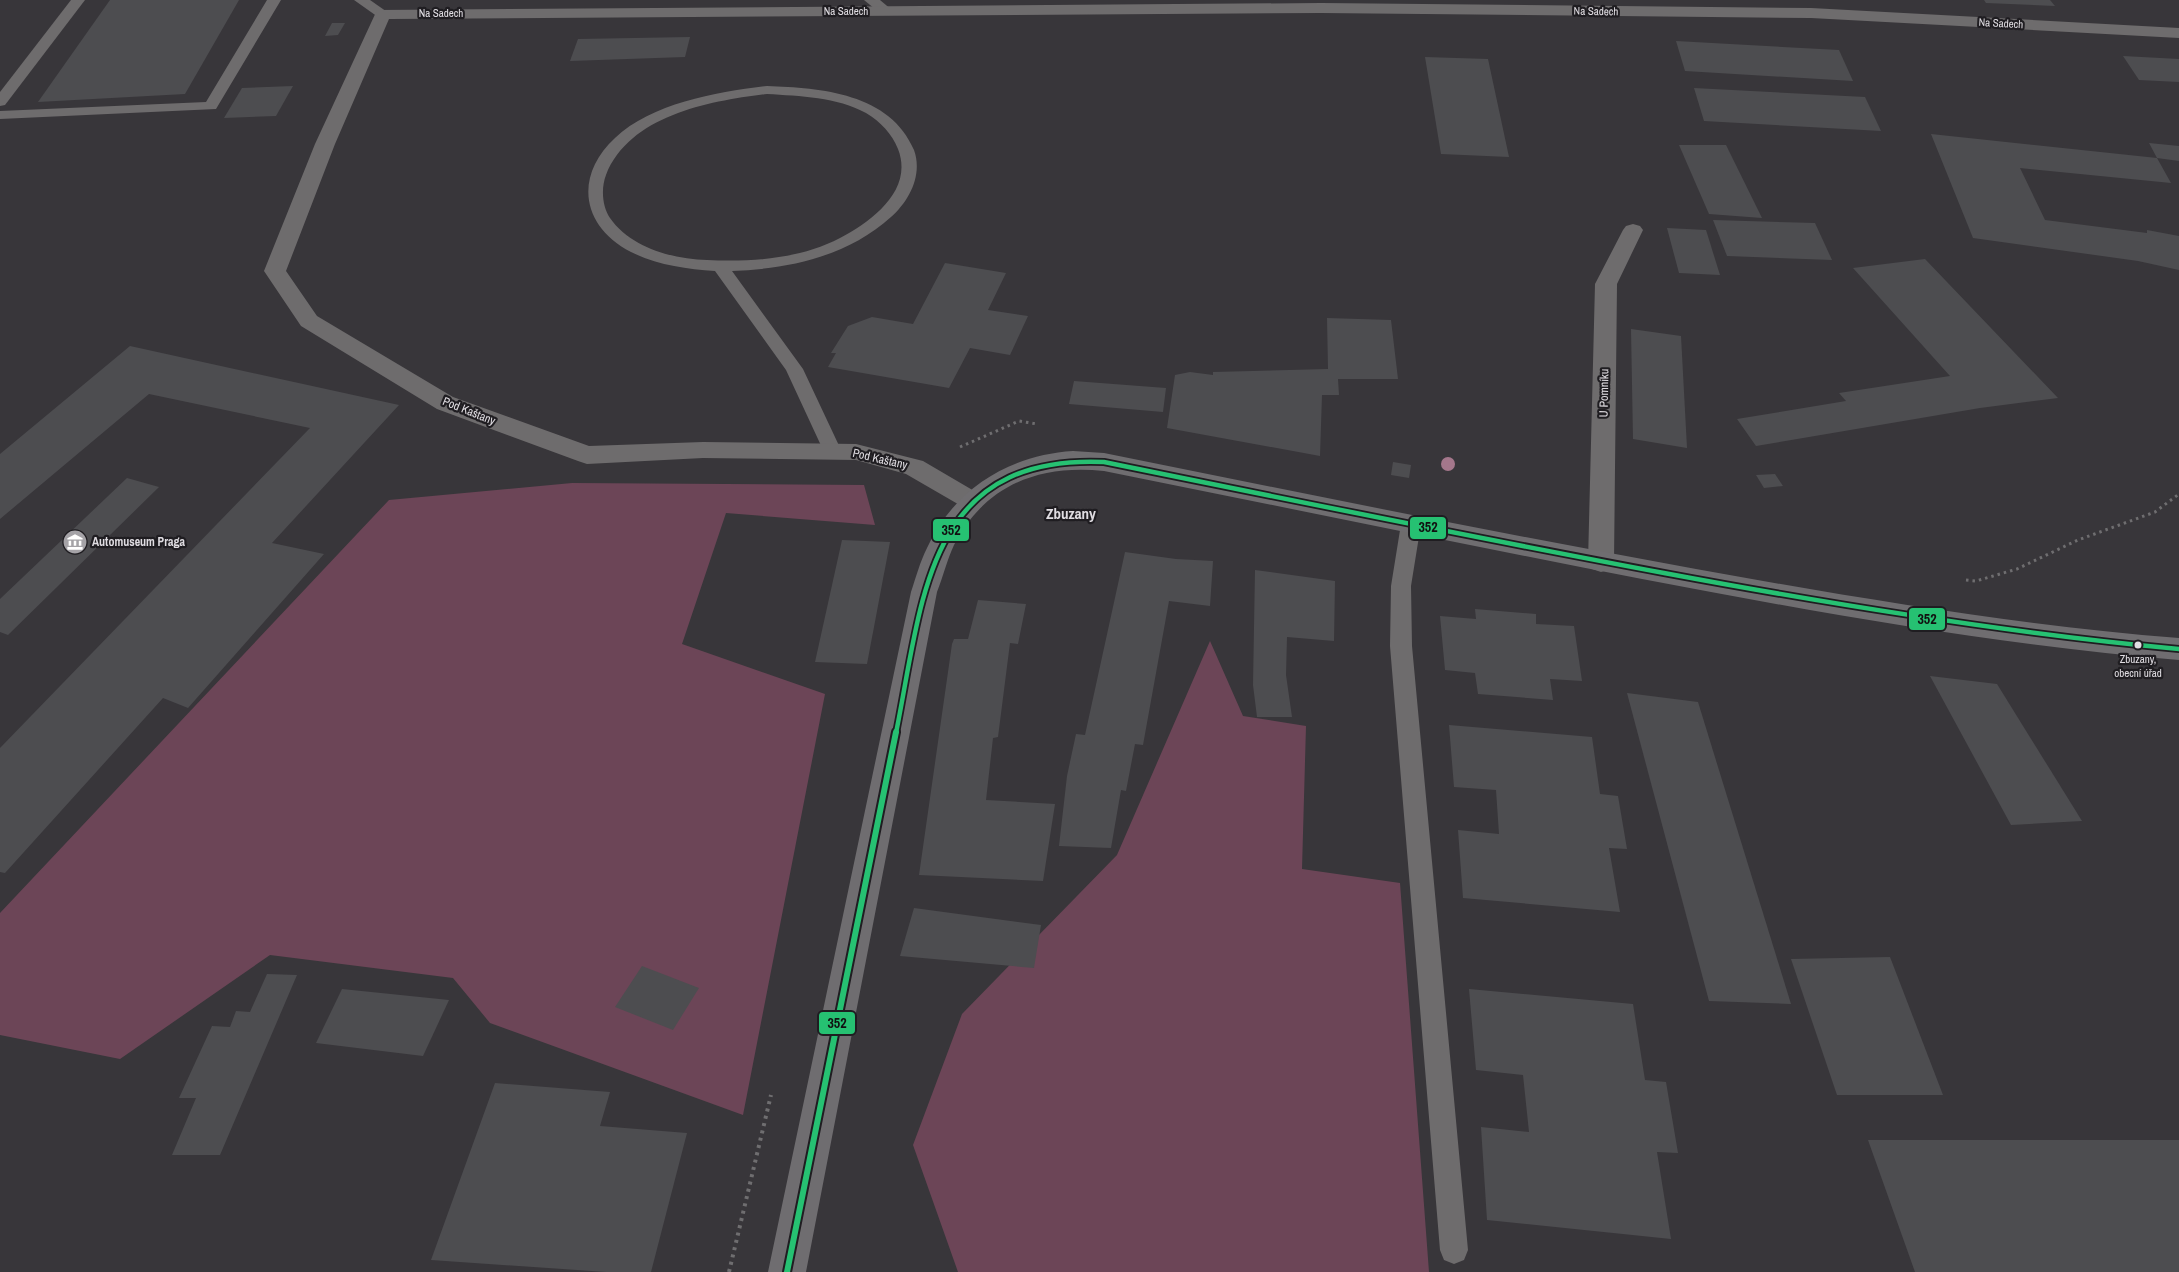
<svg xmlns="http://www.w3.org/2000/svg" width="2179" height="1272" font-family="'Archivo Narrow',sans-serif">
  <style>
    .green { fill: #6c4557 }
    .building { fill: #4d4d50 }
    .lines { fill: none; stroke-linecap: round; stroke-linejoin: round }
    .path-far1 { stroke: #6f6e70; stroke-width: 3; stroke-dasharray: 2.5 4; stroke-linecap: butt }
    .path { stroke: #6f6e70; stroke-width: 4; stroke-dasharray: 3 4.5; stroke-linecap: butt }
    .lane { fill: #6e6c6d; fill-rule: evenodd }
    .street { fill: #6e6c6d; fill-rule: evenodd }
    .secondary { fill: #6f6d70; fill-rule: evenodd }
    .bus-1-far1-casing { stroke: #1f1d21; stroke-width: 8 }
    .bus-1-casing { stroke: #1f1d21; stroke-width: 10 }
    .bus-1-far1 { stroke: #26c172; stroke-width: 4.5 }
    .bus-1 { stroke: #26c172; stroke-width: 6 }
    .tree { fill: #a4778b }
    .bus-dot { fill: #e0dde2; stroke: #1f1d21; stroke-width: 2 }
    .labels { text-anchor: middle; stroke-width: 4.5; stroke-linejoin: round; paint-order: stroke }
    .far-street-label { font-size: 11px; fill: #e0dde2; stroke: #1f1d21 }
    .bus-label { font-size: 11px; fill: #e0dde2; stroke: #1f1d21 }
    .street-label { font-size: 12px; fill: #e0dde2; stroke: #1f1d21 }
    .poi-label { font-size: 12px; font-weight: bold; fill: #e0dde2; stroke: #1f1d21; text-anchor: start }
    .quarter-label { font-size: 15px; font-weight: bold; fill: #e0dde2; stroke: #1f1d21 }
    .line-badge { stroke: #1f1d21; stroke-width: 2 }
    .pale-badge-label { font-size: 14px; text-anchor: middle; font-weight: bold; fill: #111 }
  </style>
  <rect width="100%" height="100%" fill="#38363a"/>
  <g class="green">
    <polygon points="572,483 864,485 875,525 726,513 682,644 825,694 743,1115 490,1023 453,978 270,955 120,1059 0,1035 0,913 389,500"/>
    <polygon points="1210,641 1243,716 1306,726 1302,869 1400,883 1429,1272 958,1272 913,1145 962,1014 1117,855"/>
  </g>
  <g class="building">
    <polygon points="110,0 239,0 185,94 38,102"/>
    <polygon points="1984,0 2050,0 2055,6 1986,3"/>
    <polygon points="332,23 345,23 338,35 325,36"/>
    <polygon points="690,37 685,57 570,61 578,39"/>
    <polygon points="1676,41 1839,50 1853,81 1685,71"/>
    <polygon points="2123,56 2179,59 2179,82 2139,80"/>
    <polygon points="1425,57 1488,59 1509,157 1441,154"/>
    <polygon points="293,86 276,116 224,118 242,88"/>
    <polygon points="1694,88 1865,97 1881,131 1704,121"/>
    <polygon points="1931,134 2157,158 2171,183 2020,168 2045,220 2147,233 2147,230 2179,236 2179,270 2138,261 1973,238"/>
    <polygon points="2149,143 2179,146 2179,161 2157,158"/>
    <polygon points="1679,145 1726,145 1762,218 1709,214"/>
    <polygon points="1713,220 1815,223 1832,260 1727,256"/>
    <polygon points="1667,228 1706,230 1720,275 1679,273"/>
    <polygon points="1925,259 2058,398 1980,408 1756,446 1737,419 1846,401 1839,393 1950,376 1853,268"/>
    <polygon points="945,263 1006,273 988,310 1028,316 1010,355 970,348 949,388 828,367 836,353 831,353 848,326 872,317 913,324"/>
    <polygon points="1327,318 1391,320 1398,379 1338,379 1339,395 1322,395 1320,456 1167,428 1175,375 1190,372 1213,375 1213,372 1328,369"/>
    <polygon points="1631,329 1681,336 1687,448 1633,439"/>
    <polygon points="130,346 399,405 272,543 324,554 188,708 163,698 5,873 0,872 0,748 310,428 149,394 0,519 0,454"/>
    <polygon points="1074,381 1166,388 1163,412 1069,404"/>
    <polygon points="1393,462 1411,465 1409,478 1391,475"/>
    <polygon points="1775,474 1783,486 1764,488 1756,475"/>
    <polygon points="127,478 159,487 8,635 0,632 0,599"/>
    <polygon points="842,540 890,542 867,664 815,662"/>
    <polygon points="1125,552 1176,559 1213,561 1210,606 1169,601 1143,745 1135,744 1126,791 1121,790 1111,848 1059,846 1067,776 1076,734 1085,735"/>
    <polygon points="1255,570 1335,581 1334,641 1287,637 1286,675 1292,717 1257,717 1253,685"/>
    <polygon points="978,600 1026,604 1018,644 1010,643 998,737 993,738 986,800 1055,804 1043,881 919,875 952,644 954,639 968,639"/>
    <polygon points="1475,609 1536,614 1536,624 1574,626 1582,681 1550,679 1553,700 1478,694 1475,673 1445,670 1440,616 1476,619"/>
    <polygon points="1930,676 1997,684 2082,821 2011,825"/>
    <polygon points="1627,693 1698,702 1791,1004 1709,1001"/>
    <polygon points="1449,725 1592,737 1600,794 1618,796 1627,849 1609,848 1620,912 1463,898 1458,830 1499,834 1496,790 1454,787"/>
    <polygon points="914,908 1041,925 1034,968 900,956"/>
    <polygon points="1890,957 1943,1095 1837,1095 1791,959"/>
    <polygon points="642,966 699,988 673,1030 615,1007"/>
    <polygon points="267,974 297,975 220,1155 172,1155 196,1098 179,1098 212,1026 230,1027 236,1011 250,1012"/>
    <polygon points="342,989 449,1000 423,1056 316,1043"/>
    <polygon points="1469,989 1633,1004 1645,1080 1666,1082 1678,1153 1657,1152 1671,1239 1487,1220 1481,1127 1529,1132 1523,1075 1476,1070"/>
    <polygon points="495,1083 610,1092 600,1126 687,1133 651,1272 606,1272 431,1260"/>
    <polygon points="1868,1140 2179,1140 2179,1272 1915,1272"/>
  </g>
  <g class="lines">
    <g class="path-far1">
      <polyline points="960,447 1019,421 1037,424"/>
      <polyline points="1966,580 1976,581 2017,569 2078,540 2155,512 2179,494"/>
    </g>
    <polyline class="path" points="729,1272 771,1095"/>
    <g class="lane">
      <polygon points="71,0 85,0 5,105 0,106 0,92"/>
      <polygon points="267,0 281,0 216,109 0,119 0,111 206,102"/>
      <polygon points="354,0 370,0 390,14 388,17 378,17"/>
      <polygon points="864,0 880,0 893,11 886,15 881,14"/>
      <path d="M767,86c54,2 123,7 147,64 9,25 -5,51 -23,67 -43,39 -102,52 -159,54l71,98 39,83 -2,5 -7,2 -7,-2 -2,-5 -38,-82 -71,-99c-29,-2 -58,-6 -84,-19 -50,-26 -57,-76 -16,-114 37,-35 103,-46 152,-52zM767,94c33,2 70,3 99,19 15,9 26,21 32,36 16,41 -26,72 -58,89 -40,21 -88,24 -133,22 -34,-1 -76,-12 -97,-42 -8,-12 -9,-30 -4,-43 24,-60 104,-74 161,-81z"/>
      <polygon points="1411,517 1418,519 1421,524 1411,586 1412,646 1468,1250 1464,1260 1454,1264 1444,1260 1440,1250 1390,646 1391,586 1401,524 1404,519"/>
    </g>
    <g class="street">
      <polygon points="1321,3 1811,8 2179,28 2179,38 1811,18 1321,13 389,19 335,144 286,271 317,316 453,397 589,446 703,442 856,444 923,461 981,495 985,501 981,507 972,510 963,507 906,474 856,460 703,458 587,464 578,461 437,409 301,326 264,271 315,144 377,10"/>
      <polygon points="1633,224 1640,226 1643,230 1617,284 1614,562 1610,569 1601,572 1592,569 1588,562 1595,284 1623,230 1626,226"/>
    </g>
    <path class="secondary" d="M1073,451l31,2c197,40 394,80 592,116 160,29 321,56 483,69v22c-181,-15 -359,-47 -537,-81 -180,-35 -359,-72 -538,-108 -65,-7 -119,14 -150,74 -7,15 -11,32 -17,47l-131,680h-38l143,-680c5,-15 9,-30 16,-44 27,-59 82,-93 146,-97z"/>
    <defs>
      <path id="bus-1-far1" d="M896,733c27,-134 30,-279 208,-271 186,38 373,76 560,111 171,32 342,60 515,76"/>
      <polyline id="bus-1" points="787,1272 896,732"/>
    </defs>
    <use href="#bus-1-far1" class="bus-1-far1-casing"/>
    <use href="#bus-1" class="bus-1-casing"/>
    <use href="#bus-1-far1" class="bus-1-far1"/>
    <use href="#bus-1" class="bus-1"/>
  </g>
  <circle class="tree" cx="1448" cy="464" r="7"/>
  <defs>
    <symbol id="museum-disc" viewBox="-11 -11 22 22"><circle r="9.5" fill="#a5a3a7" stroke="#1f1d21"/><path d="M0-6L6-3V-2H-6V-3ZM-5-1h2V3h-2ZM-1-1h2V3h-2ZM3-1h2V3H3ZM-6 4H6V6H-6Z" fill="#fff"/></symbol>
  </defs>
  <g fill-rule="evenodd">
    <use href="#museum-disc" x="61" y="528" width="28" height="28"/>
  </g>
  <circle class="bus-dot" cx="2138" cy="645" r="4.5"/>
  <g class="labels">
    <g class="far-street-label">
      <text x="846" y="15">Na Sadech</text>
      <text transform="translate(1596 11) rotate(1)" y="4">Na Sadech</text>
      <text x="441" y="17">Na Sadech</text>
      <text transform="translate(2001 23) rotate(3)" y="4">Na Sadech</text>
    </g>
    <g class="bus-label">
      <text x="2138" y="663">Zbuzany,<tspan x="2138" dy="14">obecní úřad</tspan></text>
    </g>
    <g class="street-label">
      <text transform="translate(1604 393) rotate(-89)" y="4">U Pomníku</text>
      <text transform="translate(469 411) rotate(22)" y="4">Pod Kaštany</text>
      <text transform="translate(880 459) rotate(13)" y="4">Pod Kaštany</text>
    </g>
    <g class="poi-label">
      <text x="92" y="546">Automuseum Praga</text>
    </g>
    <g class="quarter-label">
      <text x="1071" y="519">Zbuzany</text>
    </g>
  </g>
  <g class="line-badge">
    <rect x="1409" y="516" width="38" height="24" rx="5" fill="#26c172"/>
    <rect x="932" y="518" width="38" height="24" rx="5" fill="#26c172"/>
    <rect x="1908" y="607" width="38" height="24" rx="5" fill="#26c172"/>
    <rect x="818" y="1011" width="38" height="24" rx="5" fill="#26c172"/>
  </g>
  <g class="pale-badge-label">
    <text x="1428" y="532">352</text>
    <text x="951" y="535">352</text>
    <text x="1927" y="624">352</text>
    <text x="837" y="1028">352</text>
  </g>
</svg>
